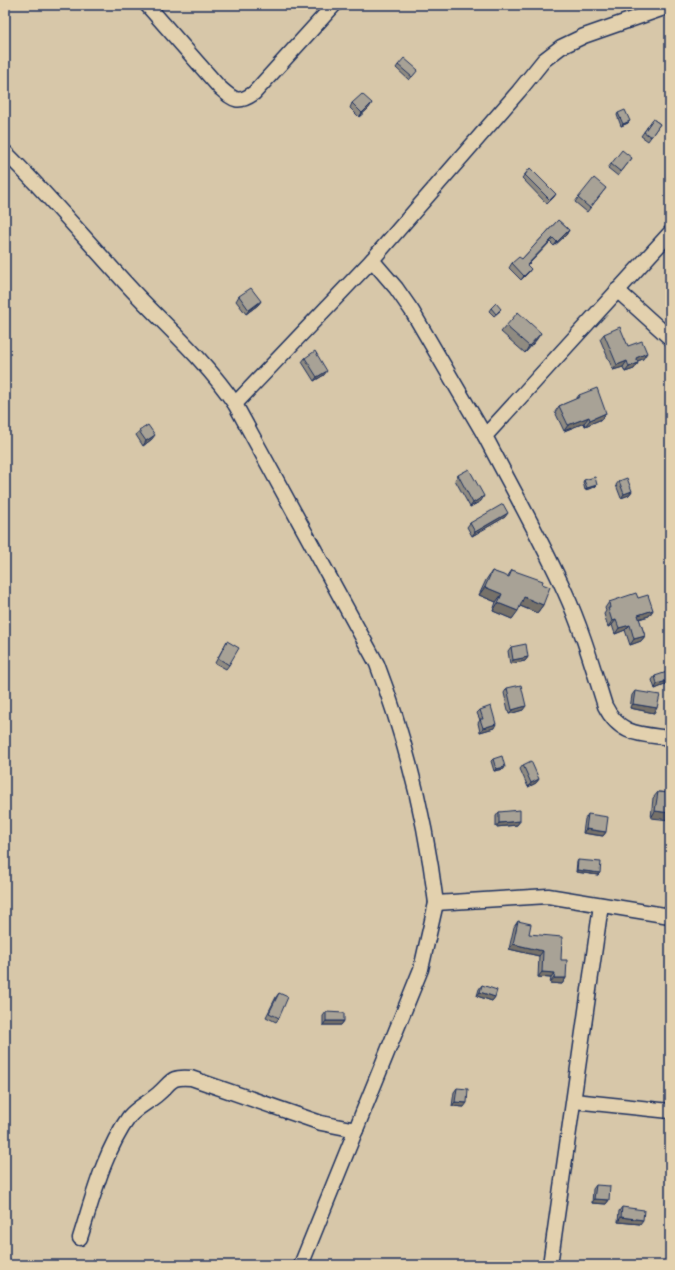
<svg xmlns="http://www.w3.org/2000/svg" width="675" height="1270" font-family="Sriracha,sans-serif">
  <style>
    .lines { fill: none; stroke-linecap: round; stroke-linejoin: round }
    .minor-casing { stroke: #1b2f5e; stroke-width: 17 }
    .minor { stroke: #e3d1ae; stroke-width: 14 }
    .wall { fill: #908b81; stroke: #1b2f5e }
    .shaded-wall { fill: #767169; stroke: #1b2f5e }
    .building { fill: #a8a296; stroke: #1b2f5e }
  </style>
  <rect width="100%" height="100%" fill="#d7c7a9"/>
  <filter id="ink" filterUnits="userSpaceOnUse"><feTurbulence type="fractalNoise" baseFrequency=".025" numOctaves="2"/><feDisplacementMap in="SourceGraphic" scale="8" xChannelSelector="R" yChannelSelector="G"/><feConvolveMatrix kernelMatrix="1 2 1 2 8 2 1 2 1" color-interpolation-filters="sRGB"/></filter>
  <g filter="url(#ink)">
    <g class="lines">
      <defs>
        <g id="minor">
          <path d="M147,5l72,82c14,12 18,18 35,6l80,-88"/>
          <path d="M5,152c45,44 85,93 128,139 35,37 73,70 102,113l142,260c29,76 49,158 59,239l112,-7 122,20"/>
          <path d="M670,233l-185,203c27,52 56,103 80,156 17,37 28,76 40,114 15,30 36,28 65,32"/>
          <polyline points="372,260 396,288 412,311 485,436"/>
          <polyline points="617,290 670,338"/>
          <polyline points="235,404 372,260 519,91 544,60 561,47 584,36 670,6"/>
          <polyline points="574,1101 670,1111"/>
          <path d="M80,1238c13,-41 24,-86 49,-121 7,-9 20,-15 29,-23 14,-12 12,-18 33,-16l130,45 35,7"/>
          <polyline points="301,1265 421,969 436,903"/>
          <polyline points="550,1265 601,905"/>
        </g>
      </defs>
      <use href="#minor" class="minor-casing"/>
      <use href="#minor" class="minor"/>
    </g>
    <g class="wall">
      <polygon points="398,65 415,73 409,80 396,68"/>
      <polygon points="352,103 369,108 359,117 350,108"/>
      <polygon points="618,113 628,123 621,126 617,115"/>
      <polygon points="653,119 660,124 648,141 641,136"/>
      <polygon points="632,158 618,176 608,168 611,164"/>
      <polygon points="530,168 556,194 554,197 547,204 522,178"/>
      <polygon points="670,168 670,181 666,174"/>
      <polygon points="606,188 587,212 575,202 578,198"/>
      <polygon points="558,220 569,230 566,235 554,246 550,242 527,266 528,273 521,280 509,268 512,263 522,259"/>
      <polygon points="239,296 261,301 258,305 246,314 236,301"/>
      <polygon points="491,308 500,311 494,316 489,311"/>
      <polygon points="506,326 537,339 525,353 501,332"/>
      <polygon points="604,334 628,346 643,359 637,361 638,363 634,369 625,372 623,367 613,370 600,339"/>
      <polygon points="305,358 324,375 314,381 302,362"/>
      <polygon points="579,395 606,413 602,419 585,426 584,423 564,431 555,412 559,406 576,399"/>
      <polygon points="139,431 152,439 143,446 136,435"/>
      <polygon points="458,475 481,501 470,507 455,480"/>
      <polygon points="584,480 595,487 585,490 583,482"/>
      <polygon points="619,481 632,491 629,495 621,498 616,485"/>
      <polygon points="505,517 472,536 467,527 470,523"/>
      <polygon points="670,559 670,571 667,563"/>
      <polygon points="512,570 542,584 543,605 537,613 520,606 512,619 493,611 496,602 479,595 486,580 492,571 507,577"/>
      <polygon points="638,598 653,610 649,616 639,619 645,636 641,641 630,645 625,630 615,634 612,625 608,627 604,614 606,611 605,608 609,602"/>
      <polygon points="227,641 229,665 226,669 215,663"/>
      <polygon points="511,647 528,657 525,661 510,664 508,651"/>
      <polygon points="655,676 670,680 667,684 655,689 652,680"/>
      <polygon points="507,688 523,710 509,714 504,693"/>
      <polygon points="635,691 654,713 630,708 632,695"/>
      <polygon points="480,710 494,728 480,732 478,723 480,720 477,713"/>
      <polygon points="493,759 504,769 494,771 491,761"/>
      <polygon points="523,765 539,779 536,783 528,787 520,769"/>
      <polygon points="658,792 670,793 651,818 653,798"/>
      <polygon points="499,812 520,821 517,825 496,827 496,816"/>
      <polygon points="588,814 606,832 603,836 583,833 585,819"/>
      <polygon points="578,860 598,875 576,872 577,862"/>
      <polygon points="518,921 529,934 561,960 566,978 562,984 550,983 551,978 538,977 539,956 509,949 514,927"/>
      <polygon points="482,985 495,997 492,1001 477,996 479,989"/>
      <polygon points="279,993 279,1018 276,1022 266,1017 276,997"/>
      <polygon points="326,1012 344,1021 341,1025 323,1025 323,1016"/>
      <polygon points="457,1088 464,1107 452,1106 454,1092"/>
      <polygon points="596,1185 609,1200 606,1204 592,1203 593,1189"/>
      <polygon points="622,1207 640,1224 618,1222 619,1211"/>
    </g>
    <g class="shaded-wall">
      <polygon points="372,103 369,108 359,117 362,113"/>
      <polygon points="630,121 628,123 621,126 623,124"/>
      <polygon points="569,230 566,235 554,246 557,242"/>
      <polygon points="553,238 550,242 524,269 527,265"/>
      <polygon points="531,269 528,273 521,280 524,276"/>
      <polygon points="261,301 258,305 246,314 249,310"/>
      <polygon points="541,333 537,339 525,353 529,346"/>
      <polygon points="647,353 643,359 632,363 636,358"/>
      <polygon points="627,361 623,367 613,370 617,365"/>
      <polygon points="638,363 634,369 625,372 629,367"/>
      <polygon points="327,371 324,375 314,381 317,377"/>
      <polygon points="606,413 602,419 585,426 590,420"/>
      <polygon points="589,417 584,423 564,431 568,425"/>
      <polygon points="155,435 152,439 143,446 146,441"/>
      <polygon points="597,485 595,487 585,490 587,488"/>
      <polygon points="632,491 629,495 621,498 624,494"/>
      <polygon points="484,496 481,501 470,507 473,503"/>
      <polygon points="508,513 505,517 472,536 475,532"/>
      <polygon points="485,587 502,594 496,602 479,595"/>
      <polygon points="524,597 543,605 537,613 518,605"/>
      <polygon points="498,603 518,611 512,619 493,611"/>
      <polygon points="653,610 649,616 634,620 638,615"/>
      <polygon points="616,620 612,625 608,627 612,621"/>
      <polygon points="630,625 625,630 615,634 619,628"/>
      <polygon points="645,636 641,641 630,645 634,639"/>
      <polygon points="528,657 525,661 510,664 513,660"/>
      <polygon points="670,680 667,684 655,689 657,684"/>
      <polygon points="633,704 657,708 654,713 630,708"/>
      <polygon points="526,706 523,710 509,714 512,710"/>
      <polygon points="496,724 494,728 480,732 483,728"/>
      <polygon points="505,767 504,769 494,771 496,769"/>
      <polygon points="539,779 536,783 528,787 531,783"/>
      <polygon points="655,811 670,813 670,820 651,818"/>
      <polygon points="520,821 517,825 496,827 499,823"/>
      <polygon points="586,829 606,832 603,836 583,833"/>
      <polygon points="577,870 600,873 598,875 576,872"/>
      <polygon points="513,944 543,951 539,956 509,949"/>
      <polygon points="542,972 555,973 551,978 538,977"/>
      <polygon points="554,978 566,978 562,984 550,983"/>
      <polygon points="480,992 495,997 492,1001 477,996"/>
      <polygon points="326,1021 344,1021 341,1025 323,1025"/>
      <polygon points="455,1102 467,1103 464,1107 452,1106"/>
      <polygon points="594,1199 609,1200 606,1204 592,1203"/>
      <polygon points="621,1217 643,1220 640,1224 618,1222"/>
    </g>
    <g class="building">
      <polygon points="404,58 418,70 412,77 398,65"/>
      <polygon points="362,94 372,103 362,113 352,103"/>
      <polygon points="625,110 630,121 623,124 618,113"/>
      <polygon points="653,119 660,124 651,137 644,132"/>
      <polygon points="622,150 632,158 621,172 611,164"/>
      <polygon points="530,168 556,194 550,200 525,175"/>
      <polygon points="594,178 606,188 590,208 578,198"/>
      <polygon points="558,220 569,230 557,242 553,238 527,265 531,269 524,276 512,263 519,257 522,259"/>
      <polygon points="251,288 261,301 249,310 239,296"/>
      <polygon points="496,303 501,309 496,314 491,308"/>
      <polygon points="518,312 541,333 529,346 506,326"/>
      <polygon points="620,327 628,346 642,341 647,353 636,358 638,363 629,367 627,361 617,365 604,334"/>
      <polygon points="315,351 327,371 317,377 305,358"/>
      <polygon points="597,388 606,413 590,420 589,417 568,425 559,406 580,397 579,395"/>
      <polygon points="148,425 155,435 146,441 139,431"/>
      <polygon points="469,469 484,496 473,503 458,475"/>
      <polygon points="595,477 597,485 587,488 584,480"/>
      <polygon points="627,478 632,491 624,494 619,481"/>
      <polygon points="503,504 508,513 475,532 470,523"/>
      <polygon points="512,570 543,581 542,584 550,587 543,605 524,597 518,611 498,603 502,594 485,587 492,571 509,577"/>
      <polygon points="636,593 638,598 648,595 653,610 638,615 645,636 634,639 630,625 619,628 616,620 612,621 608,608 610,608 609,602"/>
      <polygon points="227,641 239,648 229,665 218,658"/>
      <polygon points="526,644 528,657 513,660 511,647"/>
      <polygon points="667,672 670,680 657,684 655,676"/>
      <polygon points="521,685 526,706 512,710 507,688"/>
      <polygon points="635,691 660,695 657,708 633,704"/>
      <polygon points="491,706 496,724 483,728 480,719 483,719 480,710"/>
      <polygon points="502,756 505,767 496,769 493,759"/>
      <polygon points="531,761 539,779 531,783 523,765"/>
      <polygon points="658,792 670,793 670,813 655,811"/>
      <polygon points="520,810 520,821 499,823 499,812"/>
      <polygon points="588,814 608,817 606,832 586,829"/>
      <polygon points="578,860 601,862 600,873 577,870"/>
      <polygon points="518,921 531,924 529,934 562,937 561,960 567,960 566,978 554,978 555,973 542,972 543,951 513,944"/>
      <polygon points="482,985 497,990 495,997 480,992"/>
      <polygon points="279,993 288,997 279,1018 269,1013"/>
      <polygon points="326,1012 344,1013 344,1021 326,1021"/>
      <polygon points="457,1088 468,1089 467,1103 455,1102"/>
      <polygon points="596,1185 610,1186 609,1200 594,1199"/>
      <polygon points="622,1207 644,1210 643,1220 621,1217"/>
    </g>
  </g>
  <rect width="675" height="1270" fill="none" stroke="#e3d1ae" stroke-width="20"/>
  <rect x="10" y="10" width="655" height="1250" fill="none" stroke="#1b2f5e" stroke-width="1.5" filter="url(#ink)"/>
</svg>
